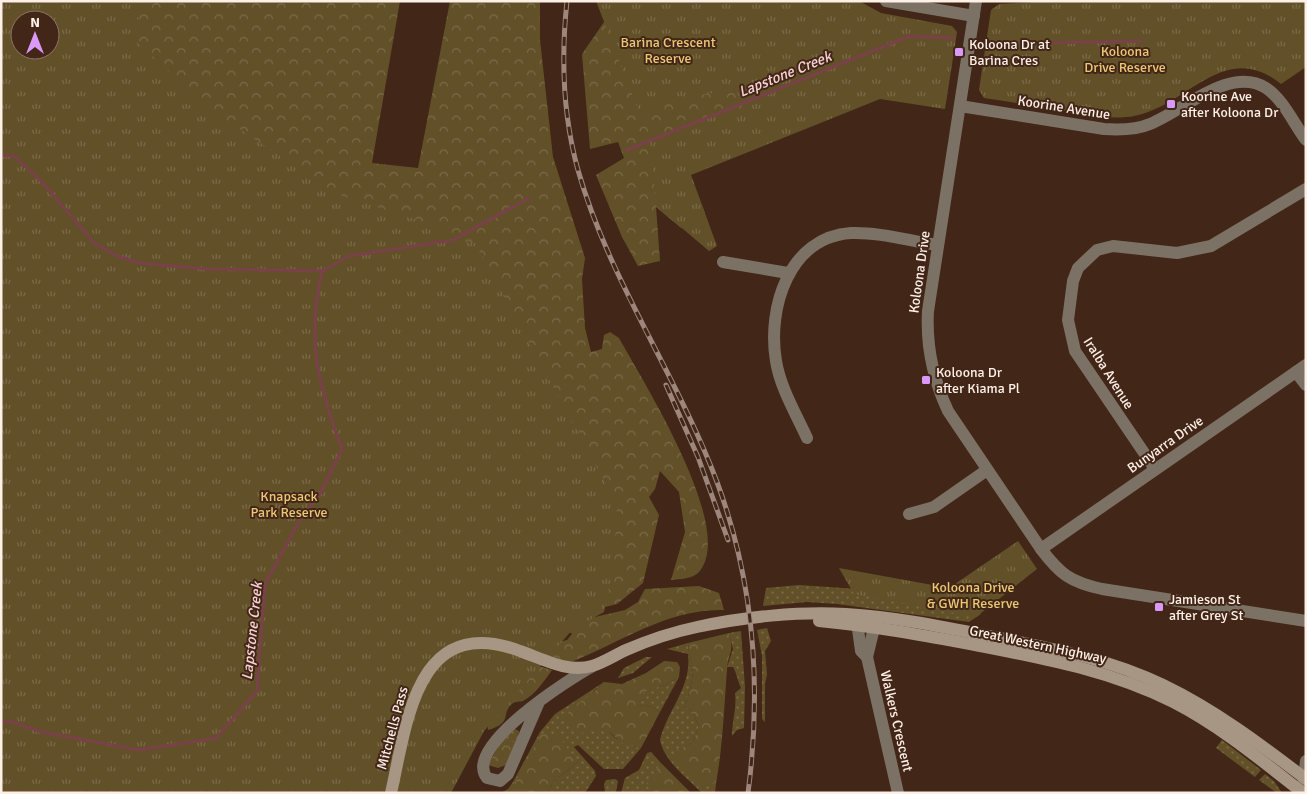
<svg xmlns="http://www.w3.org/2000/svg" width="1307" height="794" font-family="Signika,sans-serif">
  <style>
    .grass { fill: url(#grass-dots) }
    .forest { fill: url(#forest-crowns); fill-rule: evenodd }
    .park { fill: url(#park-tufts); fill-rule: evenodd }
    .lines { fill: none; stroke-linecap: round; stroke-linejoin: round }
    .stream { stroke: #7a414a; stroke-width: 3 }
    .minor { stroke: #7c7165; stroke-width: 12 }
    .tertiary { stroke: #7c7165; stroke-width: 12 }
    .secondary { stroke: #a89684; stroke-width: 12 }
    .rail-casing { stroke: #9d877c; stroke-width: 5 }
    .rail { stroke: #422617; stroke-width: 3; stroke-dasharray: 9; stroke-linecap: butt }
    .poi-dot { fill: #d99af7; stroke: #422617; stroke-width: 2 }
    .labels { text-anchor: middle; stroke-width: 4; stroke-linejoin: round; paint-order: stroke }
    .park-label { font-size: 14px; fill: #eac876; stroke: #422617 }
    .poi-label { font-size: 14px; fill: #feefe7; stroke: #422617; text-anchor: start }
    .street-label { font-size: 14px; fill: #feefe7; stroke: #422617 }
    .water-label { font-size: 15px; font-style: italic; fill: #f7d1d4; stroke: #422617 }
  </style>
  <defs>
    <pattern id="grass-dots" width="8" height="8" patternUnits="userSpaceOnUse" patternTransform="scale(1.25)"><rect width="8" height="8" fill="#625128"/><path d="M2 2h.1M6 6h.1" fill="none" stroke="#7a6a47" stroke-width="1.8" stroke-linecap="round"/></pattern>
    <pattern id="forest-crowns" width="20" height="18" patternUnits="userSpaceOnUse" patternTransform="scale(1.25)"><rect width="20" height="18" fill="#625128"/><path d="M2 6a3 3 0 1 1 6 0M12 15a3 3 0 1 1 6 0" fill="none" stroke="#7a6a47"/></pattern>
    <pattern id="park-tufts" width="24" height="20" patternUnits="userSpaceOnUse" patternTransform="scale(1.25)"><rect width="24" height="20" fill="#625128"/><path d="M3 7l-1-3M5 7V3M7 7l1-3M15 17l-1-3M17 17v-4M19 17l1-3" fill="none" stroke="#7a6a47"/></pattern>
  </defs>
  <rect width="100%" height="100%" fill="#422617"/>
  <g class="grass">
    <polygon points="799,585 858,589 981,614 969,622 837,604 807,602 763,606 766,588"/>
    <polygon points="767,628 771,641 765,651 767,674 765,684 765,722 762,719 762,656 757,630"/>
    <path d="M741,631l4,56 -1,41 -7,2 -5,6c0,-15 5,-29 3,-43l6,-5c-3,-6 -5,-17 -8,-21h-6l6,-18 -4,-16z"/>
    <path d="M688,643c0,9 3,15 4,23 2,14 -3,27 -7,40l8,7 6,14 -7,16 -15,7c8,19 15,34 39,33l-1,10h-13c-15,-15 -38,-32 -42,-53 8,-31 32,-53 28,-86l-21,-5z"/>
    <polygon points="646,657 652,657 633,673 618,678 624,668"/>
    <polygon points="679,677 660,712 652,707 638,705 643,691 665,685"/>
    <path d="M604,682l-12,11c11,31 14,48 49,55l-18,21h-19l-26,-24 -4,2 21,24 1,5 -11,17h-38l7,-12 24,-19 -56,10 -13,21h-8l7,-4 5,-7 27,-50 15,-18z"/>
    <polygon points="515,729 519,731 517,742 501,742"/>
    <polygon points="1222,740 1261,770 1255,777 1216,748"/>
    <polygon points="651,752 661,763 647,786 650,788 643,793 621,793 625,778 639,770 647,753"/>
    <polygon points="1265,774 1274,781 1282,793 1277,793 1259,780"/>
    <polygon points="615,779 618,781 616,792 605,793 604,784 606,780"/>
  </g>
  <g class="forest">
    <path d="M1,1h399l-28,162 46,5 32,-167h90v39l13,117 32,101 -3,21 3,49 6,24 11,-3 2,-14 6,-3 9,6c23,42 118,191 80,234 -6,7 -19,7 -28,8l14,-48 -6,-40 -19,-21 -5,18 -6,8 10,18 -16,68 -26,21 -92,23 -450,166zM20,20h30v30h-30z"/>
    <polygon points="849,1 690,175 705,213 681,228 656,207 660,261 638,266 622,237 596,175 624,158 618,142 590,149 582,54 611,12"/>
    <path d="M699,586l20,7 5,17c-55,-2 -105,33 -153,52l-19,-4 -11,-11 26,-7 5,-6 -11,-9 64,-15 13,-8 7,-13z"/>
    <path d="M729,633c6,21 -1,18 -2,37 -3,38 -4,75 -11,113l-14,2 -29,-26 3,-9 16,-7 7,-16 -6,-14 -8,-7c4,-13 9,-26 7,-40 -1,-8 -4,-14 -4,-23z"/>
    <path d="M664,661l13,1 3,5 -1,10 -14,8 -22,7 -4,13 13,2 8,5 -19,36 -18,-4 -18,-16 -27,6 -7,-6 -6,-10c7,-13 16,-16 27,-25 5,-3 8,-8 12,-11l18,2 24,-11z"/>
    <path d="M528,663l24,7c-7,10 -17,25 -29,31 -3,1 -8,0 -11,3 -12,10 2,18 -24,26l-1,-10z"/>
    <polygon points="542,733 558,736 578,762 554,781 547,793 509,793"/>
    <polygon points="501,742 517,742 506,765 498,768 488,765"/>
    <polygon points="661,763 691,793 643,793 649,788 646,785"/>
  </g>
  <g class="park">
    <path d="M1,1h142l-10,38 84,75 120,80 114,37 -3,8 27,4 142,261 -3,58 -10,50 -31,17 -89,102 -33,62h-450zM20,20h30v30h-30z"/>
    <polygon points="596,1 859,1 881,13 952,26 957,32 945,109 880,99 691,175 717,246 709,251 656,206 650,141 694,121 743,108 736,89 671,100 641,117"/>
    <path d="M1051,1h255v66l-25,17c-57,-46 -93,22 -147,32 -23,4 -45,-1 -68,-5 -27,-4 -55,-9 -82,-13l-5,-8 12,-80 8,-6z"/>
    <polygon points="1018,541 1037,569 976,617 854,594 839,568 949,588"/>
  </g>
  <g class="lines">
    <g class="stream">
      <polyline points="988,44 1141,41"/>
      <polyline points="627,150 910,36 954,38"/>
      <polyline points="1,155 14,156 42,182 94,243 117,256 140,263 208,269 322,271"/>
      <path d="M1,722l8,-1 33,11 97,18 77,-12 41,-47 8,-107 37,-68 18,-22 22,-45c-24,-64 -36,-109 -20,-178l27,-15 104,-16 76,-42"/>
    </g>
    <g class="minor">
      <polyline points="886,1 974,16"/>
      <path d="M976,1l-48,310c-2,35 5,68 20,100l93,138c19,25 29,33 61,40l204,32"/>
      <path d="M960,106l144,23c15,1 32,1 46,-5 33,-13 80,-59 116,-36 17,11 28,36 40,52"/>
      <polyline points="723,262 788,273"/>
      <polyline points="1296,372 1306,385"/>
      <path d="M807,438c-11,-24 -27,-51 -31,-77 -9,-53 13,-124 75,-128 28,-1 59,8 87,12"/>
      <polyline points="1155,469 1075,351 1068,320 1073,281 1078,268 1097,250 1113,246 1177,253 1211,246 1306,189"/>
      <polyline points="909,514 934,507 987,470"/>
      <polyline points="1041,549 1306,365"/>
      <polyline points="856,615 861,651 867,657"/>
      <polyline points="874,628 867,657 898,793"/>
      <polyline points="1303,785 1306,761"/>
    </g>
    <path class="tertiary" d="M539,702l-31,72 -8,7 -13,-3c-25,-31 82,-99 106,-112"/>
    <g class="secondary">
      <path d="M819,621c54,5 108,15 161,25 67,13 131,25 193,56 47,24 88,58 130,91"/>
      <path d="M391,793c16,-70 25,-181 129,-142 23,8 47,22 72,15 11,-3 23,-11 34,-16 23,-10 47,-18 71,-23 46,-10 103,-16 149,-13 52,3 103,14 153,24 56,11 113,22 164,47 52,25 97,59 143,94"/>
    </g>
    <defs>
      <g id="rail">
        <path d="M567,1c-6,56 -4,115 11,169 31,110 99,205 139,312 37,100 45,205 31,311"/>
        <polyline points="666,385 698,457 728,540"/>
      </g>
    </defs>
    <use href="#rail" class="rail-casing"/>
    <use href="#rail" class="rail"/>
  </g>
  <g class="poi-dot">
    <rect x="954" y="47" width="10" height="10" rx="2.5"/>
    <rect x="1166" y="99" width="10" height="10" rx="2.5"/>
    <rect x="921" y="375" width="10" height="10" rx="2.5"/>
    <rect x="1154" y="602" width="10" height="10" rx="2.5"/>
  </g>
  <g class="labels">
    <g class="park-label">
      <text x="668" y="47">Barina Crescent<tspan x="668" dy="16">Reserve</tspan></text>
      <text x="1125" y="56">Koloona<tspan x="1125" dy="16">Drive Reserve</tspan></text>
      <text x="289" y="501">Knapsack<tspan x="289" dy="16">Park Reserve</tspan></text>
      <text x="973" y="592">Koloona Drive<tspan x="973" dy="16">&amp; GWH Reserve</tspan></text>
    </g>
    <g class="poi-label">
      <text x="969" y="49">Koloona Dr at<tspan x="969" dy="16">Barina Cres</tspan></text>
      <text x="1181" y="101">Koorine Ave<tspan x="1181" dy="16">after Koloona Dr</tspan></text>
      <text x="936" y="377">Koloona Dr<tspan x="936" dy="16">after Kiama Pl</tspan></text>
      <text x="1169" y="604">Jamieson St<tspan x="1169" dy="16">after Grey St</tspan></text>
    </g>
    <g class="street-label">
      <text transform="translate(1064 107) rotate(9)" y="5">Koorine Avenue</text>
      <text transform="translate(919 272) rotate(-82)" y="5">Koloona Drive</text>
      <text transform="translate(1109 373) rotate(58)" y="5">Iralba Avenue</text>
      <text transform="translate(1165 444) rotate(-35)" y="5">Bunyarra Drive</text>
      <text transform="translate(1038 644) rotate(12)" y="5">Great Western Highway</text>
      <text transform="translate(897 721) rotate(77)" y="5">Walkers Crescent</text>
      <text transform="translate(392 728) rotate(-75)" y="5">Mitchells Pass</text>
    </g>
    <g class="water-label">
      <text transform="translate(785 74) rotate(-22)" y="5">Lapstone Creek</text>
      <text transform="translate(252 631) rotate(-84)" y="5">Lapstone Creek</text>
    </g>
  </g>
  <rect width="1307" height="794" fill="none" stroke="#feefe7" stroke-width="5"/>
  <g transform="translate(35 35)"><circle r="24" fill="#422617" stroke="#8d766a"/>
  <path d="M0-4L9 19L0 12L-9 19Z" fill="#d99af7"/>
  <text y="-8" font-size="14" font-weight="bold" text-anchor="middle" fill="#feefe7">N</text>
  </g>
</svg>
